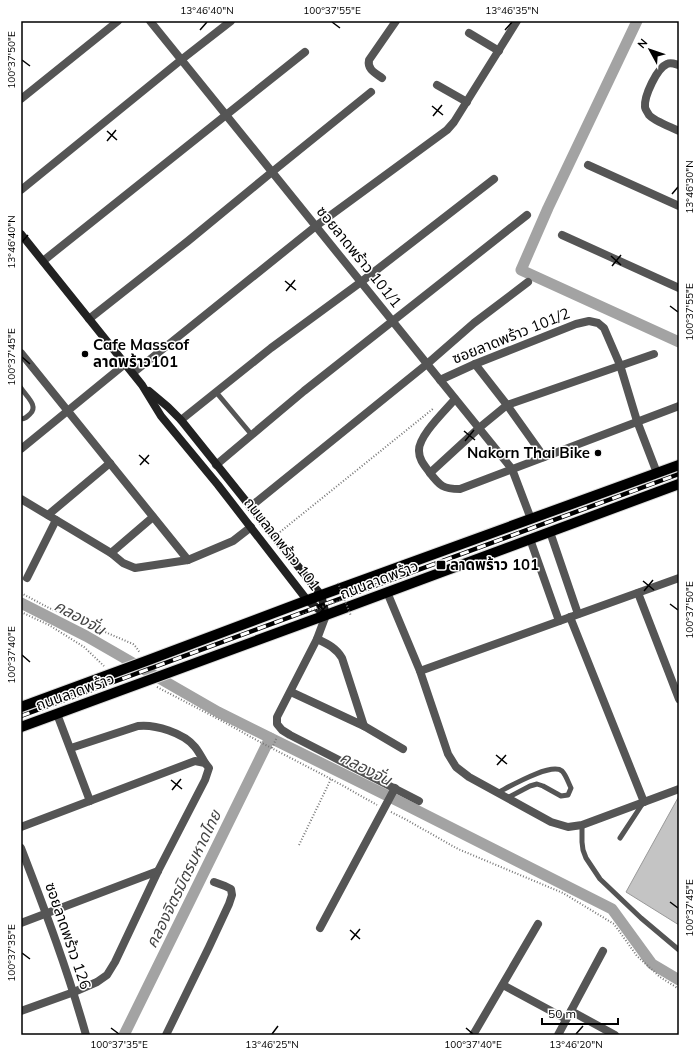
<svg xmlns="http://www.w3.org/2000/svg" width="700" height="1056" font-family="Mulish,'Noto Sans Thai',sans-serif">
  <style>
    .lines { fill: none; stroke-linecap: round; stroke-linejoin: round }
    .canal { stroke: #a3a3a3; stroke-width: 11 }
    .building { fill: #c4c4c4; stroke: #999 }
    .primary-casing { stroke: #dbdbdb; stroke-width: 12 }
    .path { stroke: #777; stroke-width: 2; stroke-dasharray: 1 2; stroke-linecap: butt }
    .lane { stroke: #555; stroke-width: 5 }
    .street { stroke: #555; stroke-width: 8 }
    .secondary { stroke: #222; stroke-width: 8 }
    .primary { stroke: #000; stroke-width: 10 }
    .rail-casing { stroke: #000; stroke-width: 4.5 }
    .rail { stroke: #fff; stroke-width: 3; stroke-dasharray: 9; stroke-linecap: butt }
    .path-bridge { stroke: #777; stroke-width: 2; stroke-dasharray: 1 2; stroke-linecap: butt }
    .ticks { fill: none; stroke: #000; stroke-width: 1.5 }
    .poi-dot { fill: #000; stroke: #fff; stroke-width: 1.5 }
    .labels { text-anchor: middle; stroke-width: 3; stroke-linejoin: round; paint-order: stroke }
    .street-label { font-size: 15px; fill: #000; stroke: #fff }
    .poi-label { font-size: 15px; font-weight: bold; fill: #000; stroke: #fff; text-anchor: start }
    .water-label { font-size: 16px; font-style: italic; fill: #444; stroke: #fff }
    .neatline { fill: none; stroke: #000; stroke-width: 1.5 }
    .ticks-label { font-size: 10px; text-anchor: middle; fill: #000 }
  </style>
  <rect width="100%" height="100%" fill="#fff"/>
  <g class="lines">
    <g class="canal">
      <polyline points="637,21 548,208 521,270 679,342"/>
      <polyline points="21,603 86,636 218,712 400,802 612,909 652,964 679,980"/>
      <polyline points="124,1035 270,738"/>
    </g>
  </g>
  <polygon class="building" points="679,796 679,925 626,892"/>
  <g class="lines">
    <defs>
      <g id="primary">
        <polyline points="21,707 146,661 316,597 679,465"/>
        <polyline points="21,727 326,615 679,484"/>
      </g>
    </defs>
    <use href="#primary" class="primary-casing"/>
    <g class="path">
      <polyline points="280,532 434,408"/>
      <polyline points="21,593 49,608 133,644 136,647 140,653"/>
      <polyline points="21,612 49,625 84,647 104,666"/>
      <polyline points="157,687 224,722 260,742 331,779 377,805"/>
      <polyline points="272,748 277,737"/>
      <polyline points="391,812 405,819 458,849 563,893 614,924 637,956 660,977 679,989"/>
      <polyline points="299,845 331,779"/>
    </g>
    <g class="lane">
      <path d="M21,388c5,8 18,18 9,26 -3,3 -5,5 -9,5"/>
      <polyline points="216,392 251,434"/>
      <path d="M497,793c12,-6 54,-31 65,-22 4,4 6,11 9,17l-3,7 -7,1 -18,-10 -6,-2 -7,2 -23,12"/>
      <polyline points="582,825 582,842 583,850 586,858 600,879 641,918 679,950"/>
      <polyline points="620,838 622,835 643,803"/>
    </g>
    <g class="street">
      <polyline points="150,21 512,469 531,519"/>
      <polyline points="469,33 499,51"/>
      <path d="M679,65c-4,-1 -8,-3 -12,-1 -10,4 -23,32 -22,43 0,2 3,6 4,8 5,6 22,12 30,16"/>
      <path d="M382,78c-7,-5 -15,-9 -13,-18l27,-39"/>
      <polyline points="437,85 467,102"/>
      <polyline points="21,99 118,21"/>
      <polyline points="588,165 679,206"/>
      <polyline points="21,190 181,60 231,21"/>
      <polyline points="562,235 679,288"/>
      <polyline points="43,261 305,52"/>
      <polyline points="89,319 188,241 272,172 371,92"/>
      <polyline points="21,353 188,560"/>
      <polyline points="475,364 507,405 544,457"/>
      <polyline points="133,373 316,226 447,130 454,122 517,21"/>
      <polyline points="440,380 475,364 576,324 589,321 598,323 604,328 620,365 637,421 657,473"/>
      <path d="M455,399c-10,12 -37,37 -36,52 0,9 6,15 11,22 10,13 13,16 30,16l219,-83"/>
      <polyline points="181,420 271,348 361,282 494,179"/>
      <polyline points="21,449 125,364"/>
      <polyline points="216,465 304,391 527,215"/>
      <polyline points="430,473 479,428 507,405 654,354"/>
      <polyline points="21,499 111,553 123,563 135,568 188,560 233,541 251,527"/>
      <polyline points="250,507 427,364 474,323 528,282"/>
      <polyline points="48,515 110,463"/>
      <polyline points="550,532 578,614"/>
      <polyline points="530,539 559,621"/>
      <polyline points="111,553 153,517"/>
      <polyline points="27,578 56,520"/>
      <polyline points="387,592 420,671 448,754 456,767 469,777 551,822 568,827 582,825 679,789"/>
      <polyline points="638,593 679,699"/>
      <polyline points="326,615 317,639 277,717 277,724 282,730 290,735 419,801"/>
      <polyline points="570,617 644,802"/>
      <polyline points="420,671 679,578"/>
      <path d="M291,692l73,34 -22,-68c-6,-10 -14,-14 -25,-19"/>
      <polyline points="57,714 90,801"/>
      <polyline points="364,726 403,749"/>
      <path d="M71,748l67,-22c17,-2 46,7 57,21 4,5 7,11 10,16"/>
      <polyline points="21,827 195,761 205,763 209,768 205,780 158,871 115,962 107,975 97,982 74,992 21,1011"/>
      <path d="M21,848c24,62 47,123 65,187"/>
      <polyline points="21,923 158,871"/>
      <polyline points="320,928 395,788"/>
      <polyline points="503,985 566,1019"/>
      <polyline points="571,1011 615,1035"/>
      <polyline points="166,1035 209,947 229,904 232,895 231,889 225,886 214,882"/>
      <polyline points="473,1035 538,924"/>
      <polyline points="558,1035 603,951"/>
    </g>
    <g class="secondary">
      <polyline points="21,234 142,385 161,416 218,485 307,600 326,615"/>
      <polyline points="149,391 168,407 181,420 321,595 326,615"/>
    </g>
    <use href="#primary" class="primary"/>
    <defs>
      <polyline id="rail" points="21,716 679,474"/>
    </defs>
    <use href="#rail" class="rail-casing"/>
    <use href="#rail" class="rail"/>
    <g class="path-bridge">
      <polyline points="338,583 351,616"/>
      <polyline points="300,615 344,599"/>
    </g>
  </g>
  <path class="ticks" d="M332,22l8,6M200,30l7,-8M505,30l7,-8M22,60l8,6M432,106l11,9M433,116l9,-11M107,131l10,9M107,141l9,-11M672,194l6,-7M22,242l6,-7M611,256l10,9M612,266l9,-11M285,281l11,9M286,291l9,-11M670,306l8,6M22,357l8,7M464,431l11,9M465,441l9,-11M139,455l10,9M140,465l9,-10M643,581l11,9M644,591l9,-11M670,604l8,6M318,605l10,9M318,615l9,-10M22,655l8,7M496,755l11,9M497,765l9,-10M171,780l11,9M172,790l9,-11M670,902l8,6M350,930l10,9M351,940l9,-11M22,953l8,6M111,1028l8,6M466,1028l7,6M272,1034l6,-8M576,1034l7,-8"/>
  <g class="poi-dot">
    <circle cx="85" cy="354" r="4"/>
    <circle cx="598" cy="453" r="4"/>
    <rect x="436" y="560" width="10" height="10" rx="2"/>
  </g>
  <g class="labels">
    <g class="street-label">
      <text transform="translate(359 257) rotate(51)" y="5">ซอยลาดพร้าว 101/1</text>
      <text transform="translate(511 336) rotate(-22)" y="5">ซอยลาดพร้าว 101/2</text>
      <text transform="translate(282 544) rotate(52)" y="5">ถนนลาดพร้าว 101</text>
      <text transform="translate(379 580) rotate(-21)" y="5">ถนนลาดพร้าว</text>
      <text transform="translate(75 692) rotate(-20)" y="5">ถนนลาดพร้าว</text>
      <text transform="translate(68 936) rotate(71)" y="5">ซอยลาดพร้าว 126</text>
    </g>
    <g class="poi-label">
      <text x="93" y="350">Cafe Masscof<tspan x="93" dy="17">ลาดพร้าว101</tspan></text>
      <text x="590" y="458" text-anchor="end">Nakorn Thai Bike</text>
      <text x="450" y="570">ลาดพร้าว 101</text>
    </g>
    <g class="water-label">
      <text transform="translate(80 617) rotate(29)" y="6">คลองจั่น</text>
      <text transform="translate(366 768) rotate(27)" y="6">คลองจั่น</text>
      <text transform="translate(183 879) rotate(-64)" y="6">คลองจิตรมิตรมหาดไทย</text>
    </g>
  </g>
  <rect width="700" height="1056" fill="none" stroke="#ffffff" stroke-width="44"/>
  <g transform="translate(650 50) rotate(310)" stroke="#ffffff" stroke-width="3" paint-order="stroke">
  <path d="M0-3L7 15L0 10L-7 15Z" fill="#000000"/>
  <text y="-6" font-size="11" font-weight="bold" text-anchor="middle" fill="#000000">N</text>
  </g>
  <path d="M542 1018v6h76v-6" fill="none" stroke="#000000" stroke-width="2"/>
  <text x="548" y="1018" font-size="12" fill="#000000" stroke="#ffffff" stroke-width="3" paint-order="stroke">50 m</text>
  <rect x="22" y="22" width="656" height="1012" class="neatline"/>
  <g class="ticks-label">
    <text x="207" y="14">13°46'40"N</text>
    <text x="332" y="14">100°37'55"E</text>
    <text x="512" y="14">13°46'35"N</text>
    <text transform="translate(11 60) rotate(-90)" y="4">100°37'50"E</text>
    <text transform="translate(689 187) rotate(-90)" y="4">13°46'30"N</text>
    <text transform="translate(11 242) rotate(-90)" y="4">13°46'40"N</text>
    <text transform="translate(689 312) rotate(-90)" y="4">100°37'55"E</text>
    <text transform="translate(11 357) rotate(-90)" y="4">100°37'45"E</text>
    <text transform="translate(689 610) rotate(-90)" y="4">100°37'50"E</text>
    <text transform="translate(11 655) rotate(-90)" y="4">100°37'40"E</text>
    <text transform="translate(689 908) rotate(-90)" y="4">100°37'45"E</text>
    <text transform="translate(11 953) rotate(-90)" y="4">100°37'35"E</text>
    <text x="119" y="1048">100°37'35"E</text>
    <text x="272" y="1048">13°46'25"N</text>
    <text x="473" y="1048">100°37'40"E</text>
    <text x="576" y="1048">13°46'20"N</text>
  </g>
</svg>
